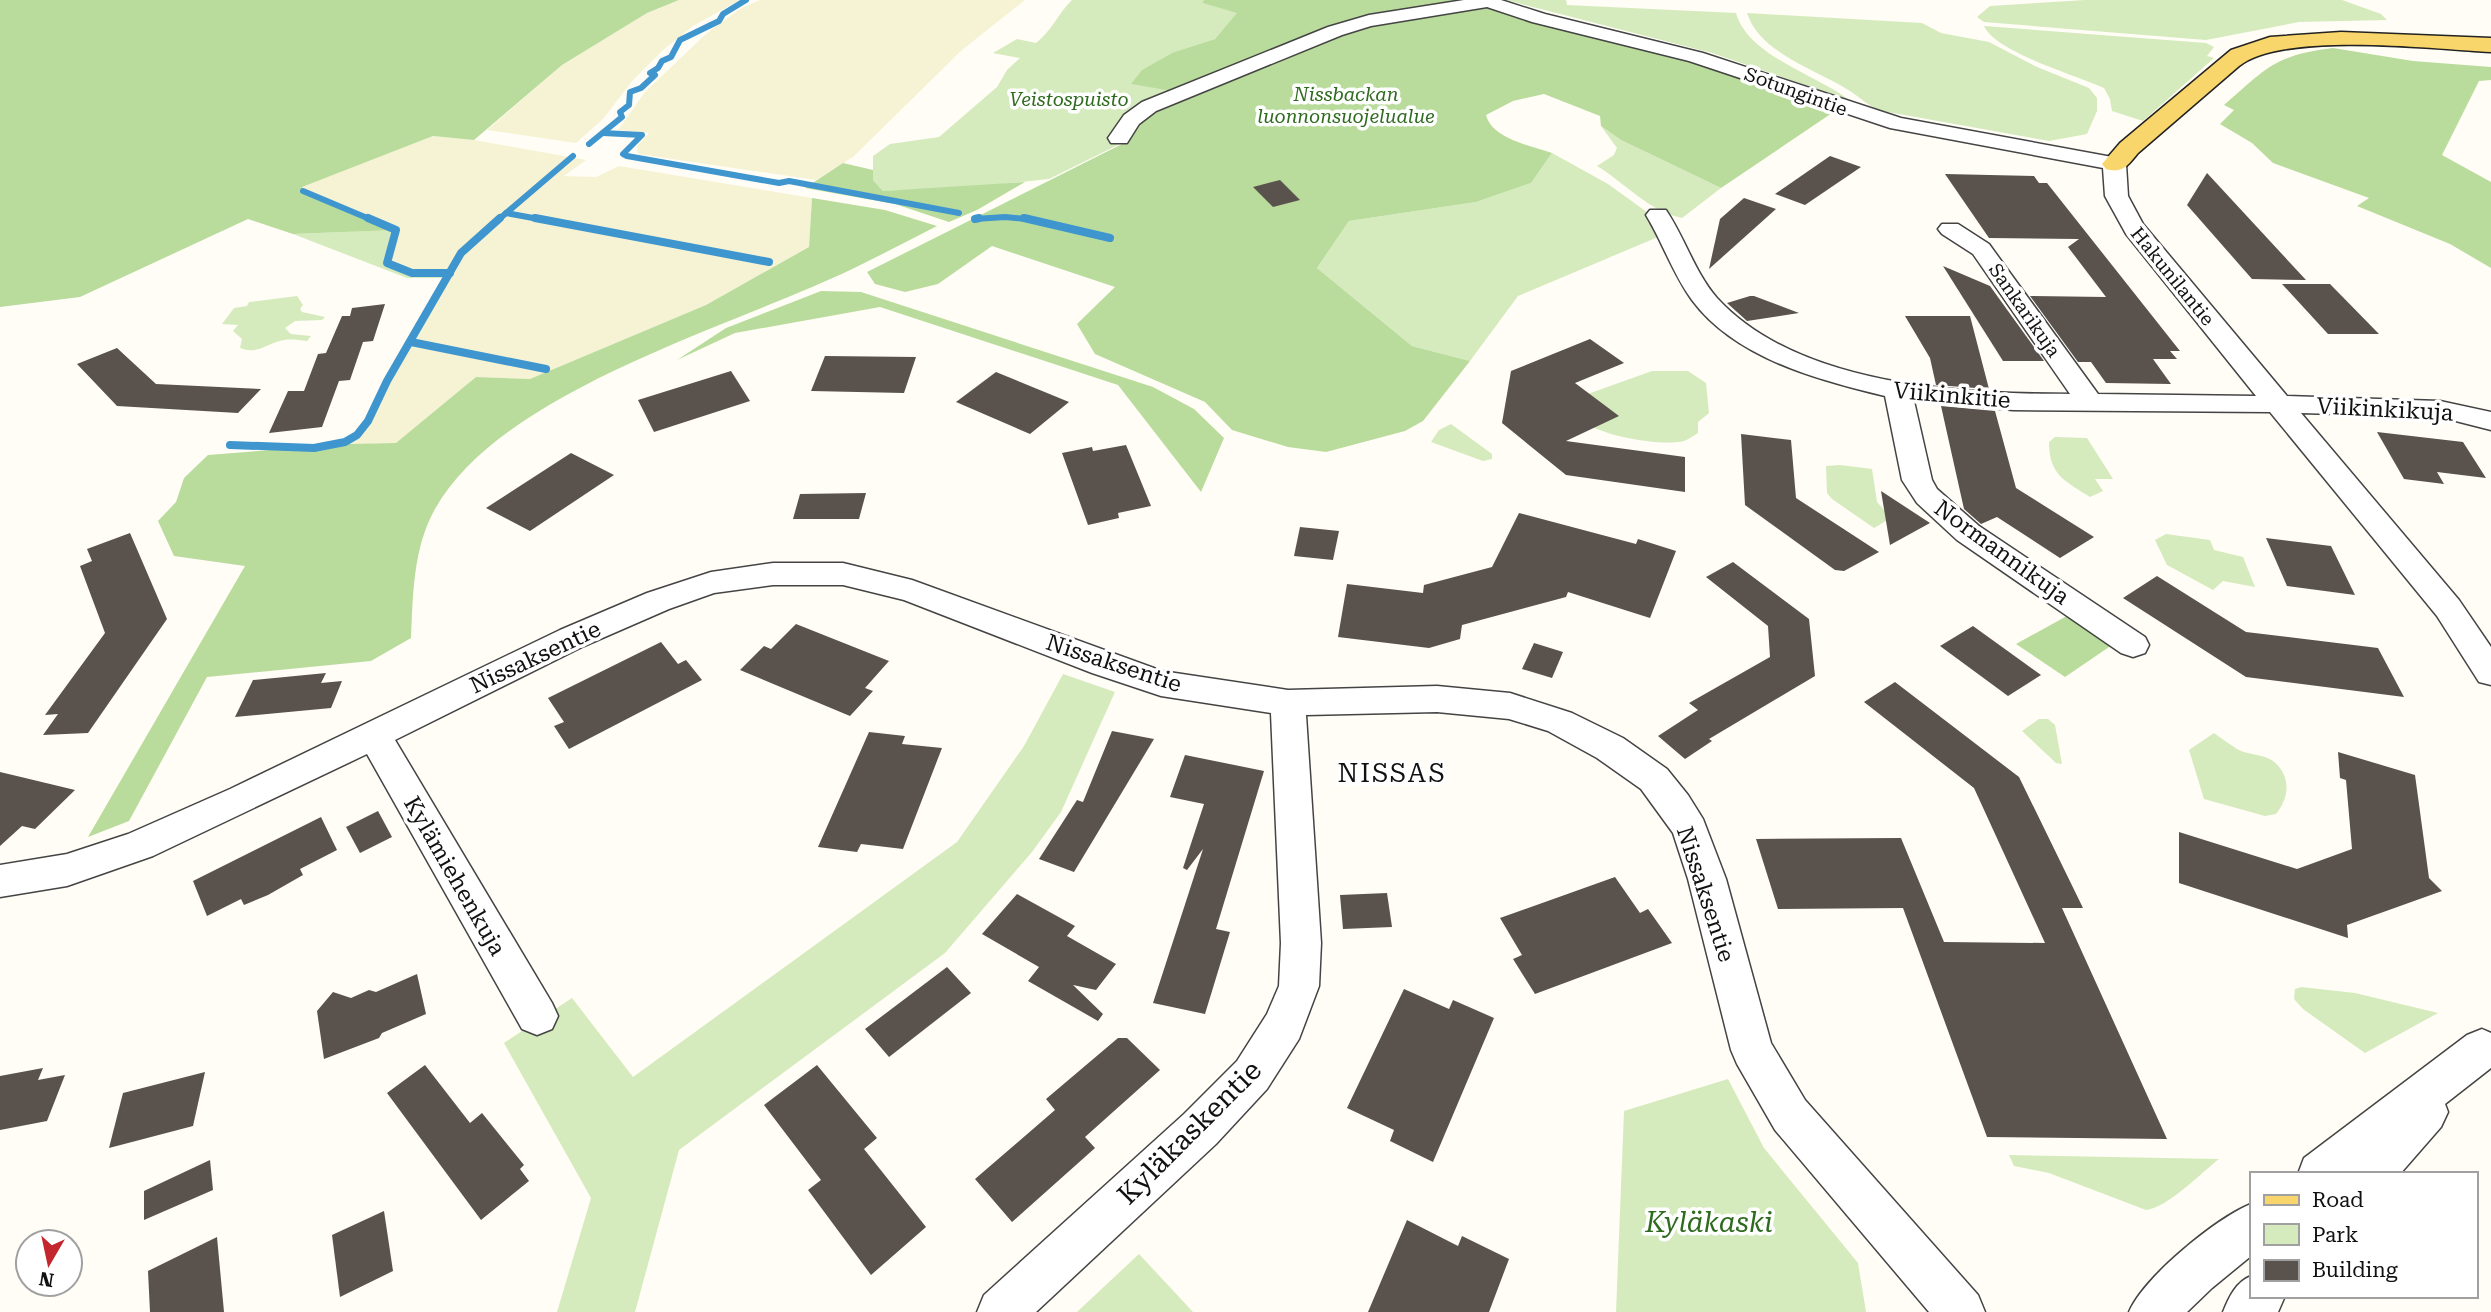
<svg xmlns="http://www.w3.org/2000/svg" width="2491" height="1312" font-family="'Roboto Serif',serif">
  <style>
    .farmland { fill: #f6f3d4 }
    .green { fill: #d5ebbd }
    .forest { fill: #b9dc9c }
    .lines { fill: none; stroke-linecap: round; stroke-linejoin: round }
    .stream-far1 { stroke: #3f96cf; stroke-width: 6 }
    .stream { stroke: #3f96cf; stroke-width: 8 }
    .building { fill: #5a524d }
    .minor-casing { stroke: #444; stroke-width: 3 }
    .major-casing { stroke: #222; stroke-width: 3 }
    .minor { fill: #fff; fill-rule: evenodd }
    .major { fill: #f9d66b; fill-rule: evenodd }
    .labels { text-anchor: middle; stroke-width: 7; stroke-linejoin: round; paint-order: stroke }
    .far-street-label { font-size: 19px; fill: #111; stroke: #fff }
    .far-park-label { font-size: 19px; font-style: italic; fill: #2f6b1f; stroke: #fff }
    .street-label { font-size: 23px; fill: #111; stroke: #fff }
    .quarter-label { font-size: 26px; letter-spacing: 2px; fill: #111; stroke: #fff }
    .near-street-label { font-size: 28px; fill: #111; stroke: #fff }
    .near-park-label { font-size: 28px; font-style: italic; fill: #2f6b1f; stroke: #fff }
  </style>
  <rect width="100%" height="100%" fill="#fffdf5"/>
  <g class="farmland">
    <polygon points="679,0 740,0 693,26 663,50 633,80 603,119 576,143 487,130 562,65 647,13"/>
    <polygon points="760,0 1025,0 962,50 853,157 816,180 638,154 637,146 649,133 618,130 645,92 707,33 740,9"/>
    <polygon points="433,136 474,140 586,160 564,176 596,177 619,166 812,198 809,247 706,305 530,379 476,377 397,443 347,444 359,434 450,273 412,273 387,263 301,187"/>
  </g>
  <g class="green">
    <path d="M1072,0h132l-2,3 36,10 -23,26 -41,13 -42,32 66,10 -26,7 -34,24 -8,14 -81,40 -74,8 -92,4 -10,-11v-24l17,-12 49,-7 58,-50 10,-17 13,-12 -27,-5 24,-14 19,4c17,-14 21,-28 36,-43z"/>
    <path d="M1506,0h60l1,5 169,8c12,43 81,62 113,87l-137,-47z"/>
    <polygon points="2085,0 2342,0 2381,14 2387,20 2299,22 2206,40 1984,22 1977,17 1990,6"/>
    <path d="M1747,13l175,10 19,10 48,9 48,25 52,21 8,10v13l-10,23 -38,7 -167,-30c-13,-4 -21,-13 -32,-20 -32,-21 -90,-37 -103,-78z"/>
    <path d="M1984,26l222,17 8,4 -7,9 7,2 -71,63 -31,-10 -2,-12 -6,-11c-26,-12 -109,-36 -120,-62z"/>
    <path d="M1601,126l20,14 100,48 -39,30c-32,-6 -57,-35 -85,-52l17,-11 3,-7z"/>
    <polygon points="1552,153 1608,184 1651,215 1658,237 1518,296 1470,361 1412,346 1317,268 1349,221 1476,202 1531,183"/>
    <polygon points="396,230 387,263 412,273 450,273 447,278 407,278 293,234"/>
    <path d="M297,296l6,9 -3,4 2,3 23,5 -3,3 -27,1 -10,7 6,6 20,2 -4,5c-8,-1 -15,-2 -23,-1 -17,3 -26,15 -44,8l2,-9 -9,-8 5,-6 -16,-1 12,-16 13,-2 2,-4z"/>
    <path d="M1652,371h36l18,12 3,30 -11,9v11c-6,4 -13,9 -20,9 -23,3 -74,-6 -92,-19l-1,-28z"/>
    <polygon points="1451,424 1492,454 1492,459 1483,461 1431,442 1439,430"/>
    <path d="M2055,437l32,1 26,41h-18l8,12 -13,6c-25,-16 -41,-22 -41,-55z"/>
    <polygon points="1840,465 1872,469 1877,502 1891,518 1874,528 1832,499 1827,493 1826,466"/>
    <polygon points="2166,534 2210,540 2214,550 2243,557 2255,587 2223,581 2213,590 2167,565 2155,540"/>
    <polygon points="1063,674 1115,692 1061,812 1032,852 945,953 679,1150 635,1312 557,1312 591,1198 504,1043 572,998 633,1077 957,842 1024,746"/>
    <polygon points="2039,719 2048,719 2055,725 2062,764 2056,763 2022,731"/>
    <path d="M2214,733c7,5 15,11 23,16 10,6 27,5 36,12 19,15 16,37 3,53l-11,2 -61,-17 -15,-49z"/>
    <polygon points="2301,987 2355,993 2438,1013 2365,1053 2303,1009 2294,999 2295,989"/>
    <polygon points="1728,1079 1764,1148 1858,1263 1866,1312 1616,1312 1624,1111"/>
    <path d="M2009,1155l210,4c-18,14 -52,49 -73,51l-97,-37 -35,-7z"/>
    <polygon points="1139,1254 1193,1312 1077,1312"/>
  </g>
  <g class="forest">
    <polygon points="0,0 679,0 647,13 562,65 474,140 433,136 302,187 303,191 396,230 293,234 248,219 80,297 0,307"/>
    <path d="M1204,0h261l80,26 142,33 148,52 -114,77 -100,-48 -20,-14 -1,-10 -56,-22 -31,7 -27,14c6,24 46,31 66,38l-21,30 -55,19 -127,19 -32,47 95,78 58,15 -47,60 -18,10 -79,21 -38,-5 -56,-17 -27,-28 -110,-48 -18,-30 38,-37 -123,-41 -54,38 -33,8 -30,-8 -8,-12 263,-132c15,-28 36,-37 66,-45l-65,-11 11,-14 32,-18 41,-13 22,-26 -35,-10z"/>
    <path d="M2333,48l80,13 78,6v13l-12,1 -37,74 49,27v86l-41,-24 -93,-38 12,-8 -96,-35 -21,-20 -32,-19 14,-14 -10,-5c43,-37 51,-50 109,-57z"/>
    <polygon points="843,163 873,170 873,180 883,191 1025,182 977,210 949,222 895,204 805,188"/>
    <path d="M812,198l73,12 52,16c-36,18 -72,38 -109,54 -115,52 -330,116 -393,229 -22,39 -22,86 -24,129l-40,23 -164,16 -78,144 -41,16 157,-271 -71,-10 -16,-35 18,-19 8,-24 24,-23 139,-11 49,-1 80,-66 54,2 176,-74 103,-58z"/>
    <polygon points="821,291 861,292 1153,387 1194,409 1224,438 1201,492 1118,385 880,307 735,333 677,360 726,328"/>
    <polygon points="2074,612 2112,645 2065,677 2016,644"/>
  </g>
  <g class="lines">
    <g class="stream-far1">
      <polyline points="603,133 642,135 623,154 627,156 779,183 789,181 959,213"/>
      <polyline points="589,144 622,117 620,112 629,105 630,92 641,88 655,75 650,73 658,68 662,61 671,57 680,40 719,21 723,14 746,0"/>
      <polyline points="303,191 372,220"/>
      <polyline points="506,213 544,220"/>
      <polyline points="975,219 1005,217 1036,220"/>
      <polyline points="498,220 573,156"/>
    </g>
    <g class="stream">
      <polyline points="368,218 396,230 387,263 412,273 450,273"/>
      <polyline points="535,218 769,262"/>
      <polyline points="1024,218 1110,238"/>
      <polyline points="975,219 979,218"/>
      <polyline points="411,342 546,369"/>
      <polyline points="230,445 314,448 345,442 357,435 368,421 387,381 461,253 500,218"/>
    </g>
  </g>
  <g class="building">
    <polygon points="1830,156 1861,167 1805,205 1775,194"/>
    <polygon points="2207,173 2306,280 2252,279 2187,205"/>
    <polygon points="1945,174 2034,176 2039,183 2047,183 2180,351 2170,351 2177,359 2153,359 2171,384 2106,383 2091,362 2078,362 2030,296 2106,297 2068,247 2079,239 1989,238"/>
    <polygon points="1280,180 1300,200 1273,207 1253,187"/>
    <polygon points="1744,198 1776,209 1709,269 1720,219"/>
    <polygon points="1943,266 1990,286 2044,361 2003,361"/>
    <polygon points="2282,284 2330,284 2379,334 2328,334"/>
    <polygon points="1750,296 1754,296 1799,313 1747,321 1727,303"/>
    <polygon points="385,304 373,341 363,342 350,380 339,381 322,427 269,433 288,391 304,391 318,354 326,353 342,316 350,316 352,308"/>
    <polygon points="1905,316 1970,316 1989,389 1936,385 1930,358"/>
    <polygon points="1590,339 1624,363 1575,383 1619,416 1566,441 1685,457 1685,492 1566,475 1502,423 1511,371"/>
    <polygon points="117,348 156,384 261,389 238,413 117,406 77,364"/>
    <polygon points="825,356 916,357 904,393 811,391"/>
    <polygon points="731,371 750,401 654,432 638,400"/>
    <polygon points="996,372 1069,402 1030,434 956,402"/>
    <polygon points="1941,406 1995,411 2016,488 2094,537 2060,558 1997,517 1981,524 1964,509"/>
    <polygon points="2377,432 2463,442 2486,478 2437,472 2444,484 2404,479"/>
    <polygon points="1741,434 1791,440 1796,498 1879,552 1844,571 1835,570 1745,505"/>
    <polygon points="1126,445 1151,506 1118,513 1119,518 1088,525 1062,453 1092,447 1093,451"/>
    <polygon points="571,453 614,475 530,531 486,508"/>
    <polygon points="1881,491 1930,523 1890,545"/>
    <polygon points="866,493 859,519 793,519 800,494"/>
    <polygon points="1519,513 1636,544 1638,539 1676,551 1650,618 1568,592 1566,597 1462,625 1460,639 1429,648 1338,637 1347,584 1423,593 1424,585 1492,567"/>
    <polygon points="1300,527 1339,531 1333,560 1294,556"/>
    <polygon points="130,533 167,619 88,733 43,735 58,714 45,715 105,633 80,566 92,561 87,549"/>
    <polygon points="2266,538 2331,546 2355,595 2287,586"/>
    <polygon points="1733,562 1809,619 1815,676 1709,739 1712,741 1685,759 1658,736 1698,710 1689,703 1770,657 1768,626 1706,577"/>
    <polygon points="2157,576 2246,632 2378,648 2404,697 2246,677 2123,598"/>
    <polygon points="796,624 889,661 865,688 873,691 850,716 740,670 764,646 771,649"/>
    <polygon points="1973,626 2041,675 2008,696 1940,646"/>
    <polygon points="661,642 678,664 686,660 702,680 569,749 554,726 564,722 548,698"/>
    <polygon points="1534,643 1563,652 1552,678 1522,669"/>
    <polygon points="326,673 321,683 342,681 331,708 235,717 253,680"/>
    <polygon points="1895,682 2019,777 2083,908 2062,908 2167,1139 1987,1137 1903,908 1778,909 1756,839 1901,838 1944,942 2045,943 1974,788 1864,702"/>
    <polygon points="1112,731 1154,739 1074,872 1039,859 1077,800 1083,802"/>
    <polygon points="869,732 905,736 902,744 942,748 903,849 861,844 857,852 818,847"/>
    <polygon points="2338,752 2415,775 2429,878 2442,891 2347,925 2348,938 2179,883 2179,832 2297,869 2352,849 2346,780 2340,778"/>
    <polygon points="1185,755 1264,771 1216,929 1230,932 1205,1014 1153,1003 1203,849 1187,870 1183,868 1204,804 1170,797"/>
    <polygon points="0,772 21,777 75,790 35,829 22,826 0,846"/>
    <polygon points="378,811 392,837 360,853 346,827"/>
    <polygon points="321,817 337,850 300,869 303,875 268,895 244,905 241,899 207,916 193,881"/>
    <polygon points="1615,877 1640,913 1648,909 1672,943 1535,994 1513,959 1522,955 1500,918"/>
    <polygon points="1387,893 1392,927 1343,929 1340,895"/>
    <polygon points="1017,894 1075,926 1067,936 1116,964 1096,990 1073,985 1103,1014 1098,1021 1028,981 1039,967 982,934"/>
    <polygon points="947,967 971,993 889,1057 865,1029"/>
    <polygon points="417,974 426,1014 382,1033 379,1038 324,1059 317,1011 333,992 351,998 369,990 376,992"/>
    <polygon points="1404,989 1449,1009 1453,1000 1494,1018 1433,1162 1390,1141 1394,1130 1347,1108"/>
    <polygon points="1118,1038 1127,1038 1160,1070 1085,1137 1095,1148 1012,1222 975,1179 1055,1110 1046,1099"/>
    <polygon points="425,1065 470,1123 482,1113 524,1165 520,1169 529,1181 481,1220 387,1093"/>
    <polygon points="817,1065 877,1138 864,1149 926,1227 871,1275 808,1190 821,1180 764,1105"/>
    <polygon points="43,1068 38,1080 65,1075 47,1121 0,1130 0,1076"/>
    <polygon points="205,1072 193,1126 109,1148 123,1093"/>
    <polygon points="210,1160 213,1190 144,1220 144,1191"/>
    <polygon points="384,1211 393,1271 340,1297 332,1235"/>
    <polygon points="1407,1220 1458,1246 1462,1236 1509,1259 1489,1312 1368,1312"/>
    <polygon points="217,1237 224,1312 150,1312 148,1271"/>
  </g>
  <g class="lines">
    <defs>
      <g id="minor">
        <path d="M1464,0h37l44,14 158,39 198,65 222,41 3,5 2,32 15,28 144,172 153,5 51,11v18l-51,-13 -139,-4 158,187 32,47v38l-12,-3 -42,-66 -167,-204 -257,-2 -99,-9 18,79 5,9 42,37 166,111 4,8 -4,8 -12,4 -12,-4 -164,-113 -40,-37 -15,-23 -17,-84c-67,-16 -150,-38 -193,-96 -19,-26 -29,-57 -46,-85l4,-5h16c19,28 29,63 51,88 81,88 242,96 353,96l-97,-140 -31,-20 -4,-5 4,-5h16l31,20 109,150 158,2 -130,-162 -21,-38 -2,-28 -213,-40 -201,-67 -157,-39 -45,-15 -116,19 -29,9 -186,76 -17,13 -12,19h-16l-3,-5 16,-23 18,-13 186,-75 41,-12z"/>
        <polygon points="773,563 843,563 912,580 1162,671 1288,690 1437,686 1510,693 1572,713 1623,738 1667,769 1688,795 1703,819 1726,879 1771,1043 1805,1100 1978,1295 1985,1312 1929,1312 1775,1130 1737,1064 1731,1050 1688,879 1673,833 1641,789 1597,758 1548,731 1509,719 1437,712 1306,715 1321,943 1319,986 1299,1039 1267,1089 1216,1144 1036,1312 977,1312 984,1295 1184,1114 1237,1061 1267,1014 1279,986 1281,943 1271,713 1161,696 1092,673 904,600 843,585 773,585 714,593 669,609 584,646 395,740 552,1003 558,1016 552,1029 537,1035 522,1029 367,754 153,856 67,886 0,897 0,865 67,854 128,834 230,789 560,630 647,593 711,572"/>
        <polygon points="2482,1029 2491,1033 2491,1068 2445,1104 2448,1112 2441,1127 2400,1174 2298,1174 2304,1158 2467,1035"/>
        <path d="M2251,1204v52l-39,32 -25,24h-58c15,-35 86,-93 122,-108z"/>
        <path d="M2251,1276v20h34l-7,16h-55c6,-15 13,-30 28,-36z"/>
      </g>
      <path id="major" d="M2341,32l150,6v14c-59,-3 -207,-21 -252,14l-101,87c-10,12 -15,21 -32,16l-4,-5 18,-21 111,-93 39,-13z"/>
    </defs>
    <use href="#minor" class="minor-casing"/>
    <use href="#major" class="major-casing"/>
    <use href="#minor" class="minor"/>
    <use href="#major" class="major"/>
  </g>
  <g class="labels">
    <g class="far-street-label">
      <text transform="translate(1796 91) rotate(20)" y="7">Sotungintie</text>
      <text transform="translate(2173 276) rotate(51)" y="7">Hakunilantie</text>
      <text transform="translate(2025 310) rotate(55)" y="7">Sankarikuja</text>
    </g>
    <g class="far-park-label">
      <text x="1346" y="101">Nissbackan<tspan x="1346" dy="22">luonnonsuojelualue</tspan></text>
      <text x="1069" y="106">Veistospuisto</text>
    </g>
    <g class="street-label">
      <text transform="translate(1952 395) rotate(5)" y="8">Viikinkitie</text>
      <text transform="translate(2385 409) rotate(3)" y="8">Viikinkikuja</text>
      <text transform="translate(2002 552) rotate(36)" y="8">Normannikuja</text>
      <text transform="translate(535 657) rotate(-25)" y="8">Nissaksentie</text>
      <text transform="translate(1114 663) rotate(18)" y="8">Nissaksentie</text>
      <text transform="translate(455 876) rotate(60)" y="8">Kylämiehenkuja</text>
      <text transform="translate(1706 894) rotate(72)" y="8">Nissaksentie</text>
    </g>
    <g class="quarter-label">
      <text x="1392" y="782">NISSAS</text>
    </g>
    <g class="near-street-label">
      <text transform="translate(1189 1132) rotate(-45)" y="10">Kyläkaskentie</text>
    </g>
    <g class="near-park-label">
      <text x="1709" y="1232">Kyläkaski</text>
    </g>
  </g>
  <rect x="2250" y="1172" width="228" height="126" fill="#ffffff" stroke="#a0a0a0" stroke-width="2"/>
  <rect x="2264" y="1195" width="35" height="10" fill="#f9d66b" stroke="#a0a0a0" stroke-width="2"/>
  <text x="2312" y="1207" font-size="21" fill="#111111">Road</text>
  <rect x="2264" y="1224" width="35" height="21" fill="#d5ebbd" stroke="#a0a0a0" stroke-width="2"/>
  <text x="2312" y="1242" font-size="21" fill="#111111">Park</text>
  <rect x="2264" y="1260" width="35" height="21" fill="#5a524d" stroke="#a0a0a0" stroke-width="2"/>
  <text x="2312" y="1277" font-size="21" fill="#111111">Building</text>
  <g transform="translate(49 1263) rotate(189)"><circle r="33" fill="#ffffff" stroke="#a0a0a0" stroke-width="2"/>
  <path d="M0-5L12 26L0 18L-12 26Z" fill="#c4262e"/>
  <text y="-10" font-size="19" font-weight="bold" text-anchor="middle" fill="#111111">N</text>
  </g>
</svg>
